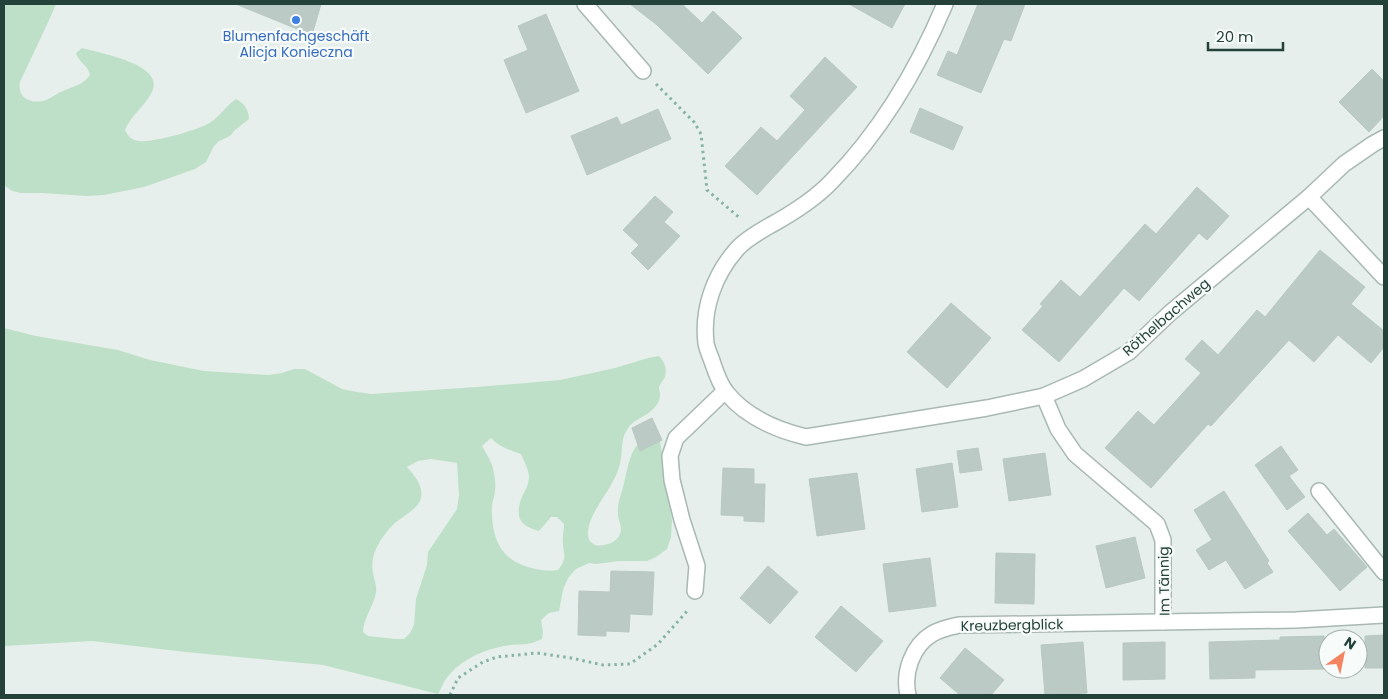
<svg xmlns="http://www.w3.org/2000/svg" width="1388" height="699" font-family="Poppins,sans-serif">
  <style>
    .green { fill: #bfe0c8; fill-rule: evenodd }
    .building { fill: #bbcac4; stroke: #b8c9c2 }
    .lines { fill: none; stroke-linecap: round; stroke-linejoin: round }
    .minor-casing { stroke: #a8b8b2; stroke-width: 18 }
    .path { stroke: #86b3a5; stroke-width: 3; stroke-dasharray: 2.5 4; stroke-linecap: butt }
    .minor { stroke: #fff; stroke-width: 15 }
    .shop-dot { fill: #3f7fe0; stroke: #f7fbf9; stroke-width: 2 }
    .labels { text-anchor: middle; stroke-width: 4.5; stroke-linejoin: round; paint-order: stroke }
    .shop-label { font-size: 14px; fill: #366cbe; stroke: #f7fbf9 }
    .street-label { font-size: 14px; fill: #24423a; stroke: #f7fbf9 }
  </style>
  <rect width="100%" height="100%" fill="#e6efeb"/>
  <g class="green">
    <path d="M4,4h52l-6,14 -30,64c-3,16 11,23 26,18 6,-2 11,-7 17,-9 11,-5 20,-6 27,-16 -2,-10 -12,-13 -14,-22l6,-5c17,5 84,16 70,44 -7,14 -21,23 -27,38 3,6 6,10 14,11 13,2 60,-11 72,-19 9,-6 16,-17 25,-23 8,4 13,11 13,20l-14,11 -5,6 -11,5 -5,5 -8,16 -11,7 -51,18 -40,8 -17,1 -45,-3h-21l-9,-2 -8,-6z"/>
    <path d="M4,328l32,8 82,14 32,10 54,11 64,4 14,-2 12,-4h11l37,20 15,3 14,2 106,-7 83,-7 55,-12 33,-10 11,-2c6,6 8,13 6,21 -2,4 -5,7 -6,10 0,3 1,5 1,8 0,6 -4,12 -9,16 -8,7 -19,9 -24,19 -7,10 -4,22 -7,33 -1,6 -4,13 -7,18 -8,17 -30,40 -24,59 2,2 4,4 6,5 8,2 20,-2 24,-9 5,-9 -1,-14 -1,-22 -1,-11 4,-21 6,-31 5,-18 8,-54 36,-41l7,36 5,43 -1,16 -4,12 -11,8 -9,4h-28l-23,3 -7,-1 -13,6 -8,9 -5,12 -4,21 -10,2 -8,7 2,12 -1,7c-3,1 -7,3 -10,4 -9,2 -19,1 -28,3 -20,4 -40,12 -54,28 -6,6 -8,13 -12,20l-115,-29 -137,-13 -94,-11 -88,5zM491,438c8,9 19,12 30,16 3,7 8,16 8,23 0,8 -5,15 -8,22 -6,19 -1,27 18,32l12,-14h6l7,7c0,6 -2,13 -1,20 1,14 4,14 -5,26 -13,2 -26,-1 -38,-6 -24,-10 -29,-35 -28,-59 1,-5 3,-10 3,-15 1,-5 0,-11 -1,-16 -1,-11 -7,-19 -12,-28zM431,459l26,4 2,32 -2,14 -29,43 -1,13 -11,34 -2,26 -4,8 -6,6h-9l-27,-3 -5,-4c1,-16 11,-26 13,-40 1,-6 -2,-13 -3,-19 -3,-15 4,-29 13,-40 3,-4 6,-8 10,-11 9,-7 22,-13 25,-24 3,-12 -7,-23 -14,-31l11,-6z"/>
  </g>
  <g class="building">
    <polygon points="238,4 321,4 312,35 238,5"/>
    <polygon points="630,4 682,4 702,23 713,11 742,38 708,74 657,25"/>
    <polygon points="849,4 905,4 892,28"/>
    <polygon points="978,4 1025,4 1011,41 1004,39 981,93 937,75 948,51 957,55"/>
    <polygon points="546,14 579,91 526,113 504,60 528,50 518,26"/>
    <polygon points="825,57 857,87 757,195 725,166 761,127 777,141 805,110 790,96"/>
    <polygon points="1372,69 1384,81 1384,116 1369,132 1339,102"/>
    <polygon points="920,108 963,127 953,150 910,132"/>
    <polygon points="658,109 671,139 587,175 571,136 617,117 621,125"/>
    <polygon points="1197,187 1229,216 1207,240 1199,233 1139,301 1124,288 1059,362 1022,330 1043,306 1040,304 1061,280 1080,297 1145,224 1156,234"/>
    <polygon points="655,196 673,212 664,222 680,236 648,270 631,253 639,245 623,230"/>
    <polygon points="1320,250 1365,287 1351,304 1384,331 1384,347 1371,363 1338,335 1314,362 1289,340 1211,426 1208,424 1151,488 1105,448 1138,411 1154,425 1201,373 1185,359 1202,340 1218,355 1257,310 1265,317"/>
    <polygon points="951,303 991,338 947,388 907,352"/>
    <polygon points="652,418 662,440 640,451 632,428"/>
    <polygon points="1281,446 1298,470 1289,476 1305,497 1287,510 1255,465"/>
    <polygon points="978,448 982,470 960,473 957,451"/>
    <polygon points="1045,453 1051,495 1009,501 1003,459"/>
    <polygon points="952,463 958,507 922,512 916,469"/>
    <polygon points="723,468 754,469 754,484 765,484 764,522 744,521 744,516 721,515"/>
    <polygon points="857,473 865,529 817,536 809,479"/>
    <polygon points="1224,491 1269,561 1267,563 1273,572 1245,589 1226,560 1209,570 1196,550 1212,540 1194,510"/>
    <polygon points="1308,513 1327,535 1334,529 1367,567 1340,591 1288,531"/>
    <polygon points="1135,537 1145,578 1106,588 1096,546"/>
    <polygon points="996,553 1035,554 1034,604 995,603"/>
    <polygon points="930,558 936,606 889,612 883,564"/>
    <polygon points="768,566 798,592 770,624 740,598"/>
    <polygon points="611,571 654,572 652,615 630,614 629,632 606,631 606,636 578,635 579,591 610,592"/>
    <polygon points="841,606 883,641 856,672 815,637"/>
    <polygon points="1384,635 1384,668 1365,668 1365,636"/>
    <polygon points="1324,636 1325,669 1255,670 1255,678 1210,679 1209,642 1280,640 1280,637"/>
    <polygon points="1083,642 1087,693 1045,695 1041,645"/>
    <polygon points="1165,642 1165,679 1123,680 1123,643"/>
    <polygon points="965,648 1004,680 991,695 960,695 940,678"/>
  </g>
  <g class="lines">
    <defs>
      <g id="minor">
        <polyline points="585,4 643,71"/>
        <path d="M945,4c-27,64 -64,127 -113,177 -16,17 -41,33 -61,44 -12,7 -25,14 -34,24 -23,26 -35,60 -31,94 1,7 5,14 7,21 3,9 7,20 13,28 19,24 51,38 80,45l181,-29 57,-12 39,-17 46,-27 41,-39 139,-116 35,-33 29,-20 11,-6"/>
        <polyline points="1309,197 1384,277"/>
        <polyline points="1044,396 1058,429 1075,454 1157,524 1163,540 1163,622"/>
        <polyline points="1319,491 1384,572"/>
        <polyline points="695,591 697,566 682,520 672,480 670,456 676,438 725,391"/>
        <path d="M908,695c-5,-22 4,-49 24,-61 8,-5 18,-7 27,-9l337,-5 88,-5"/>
      </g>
    </defs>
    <use href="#minor" class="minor-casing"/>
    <g class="path">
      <polyline points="656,84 694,122 701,134 707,190 741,219"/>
      <polyline points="450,695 458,678 483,662 497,657 537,653 571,658 603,665 630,664 658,644 688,610"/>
    </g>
    <use href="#minor" class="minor"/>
  </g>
  <circle class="shop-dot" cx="296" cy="20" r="5"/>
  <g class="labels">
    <g class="shop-label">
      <text x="296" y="41">Blumenfachgeschäft<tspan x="296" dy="16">Alicja Konieczna</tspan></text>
    </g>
    <g class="street-label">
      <text transform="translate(1166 317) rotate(-41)" y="5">Röthelbachweg</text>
      <text transform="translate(1164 581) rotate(-91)" y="5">Im Tännig</text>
      <text transform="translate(1012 625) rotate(-1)" y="5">Kreuzbergblick</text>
    </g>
  </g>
  <rect width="1388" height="699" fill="none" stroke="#24423a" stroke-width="10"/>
  <g transform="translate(1343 654) rotate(33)"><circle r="24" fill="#f7fbf9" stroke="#a3b1ad"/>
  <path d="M0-4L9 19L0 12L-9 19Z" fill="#f4845f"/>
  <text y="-8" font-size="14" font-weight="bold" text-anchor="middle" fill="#24423a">N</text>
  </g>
  <path d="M1208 42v8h75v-8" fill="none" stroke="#24423a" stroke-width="2.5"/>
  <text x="1216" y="42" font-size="15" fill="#24423a" stroke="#f7fbf9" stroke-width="4" paint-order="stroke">20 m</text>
</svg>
